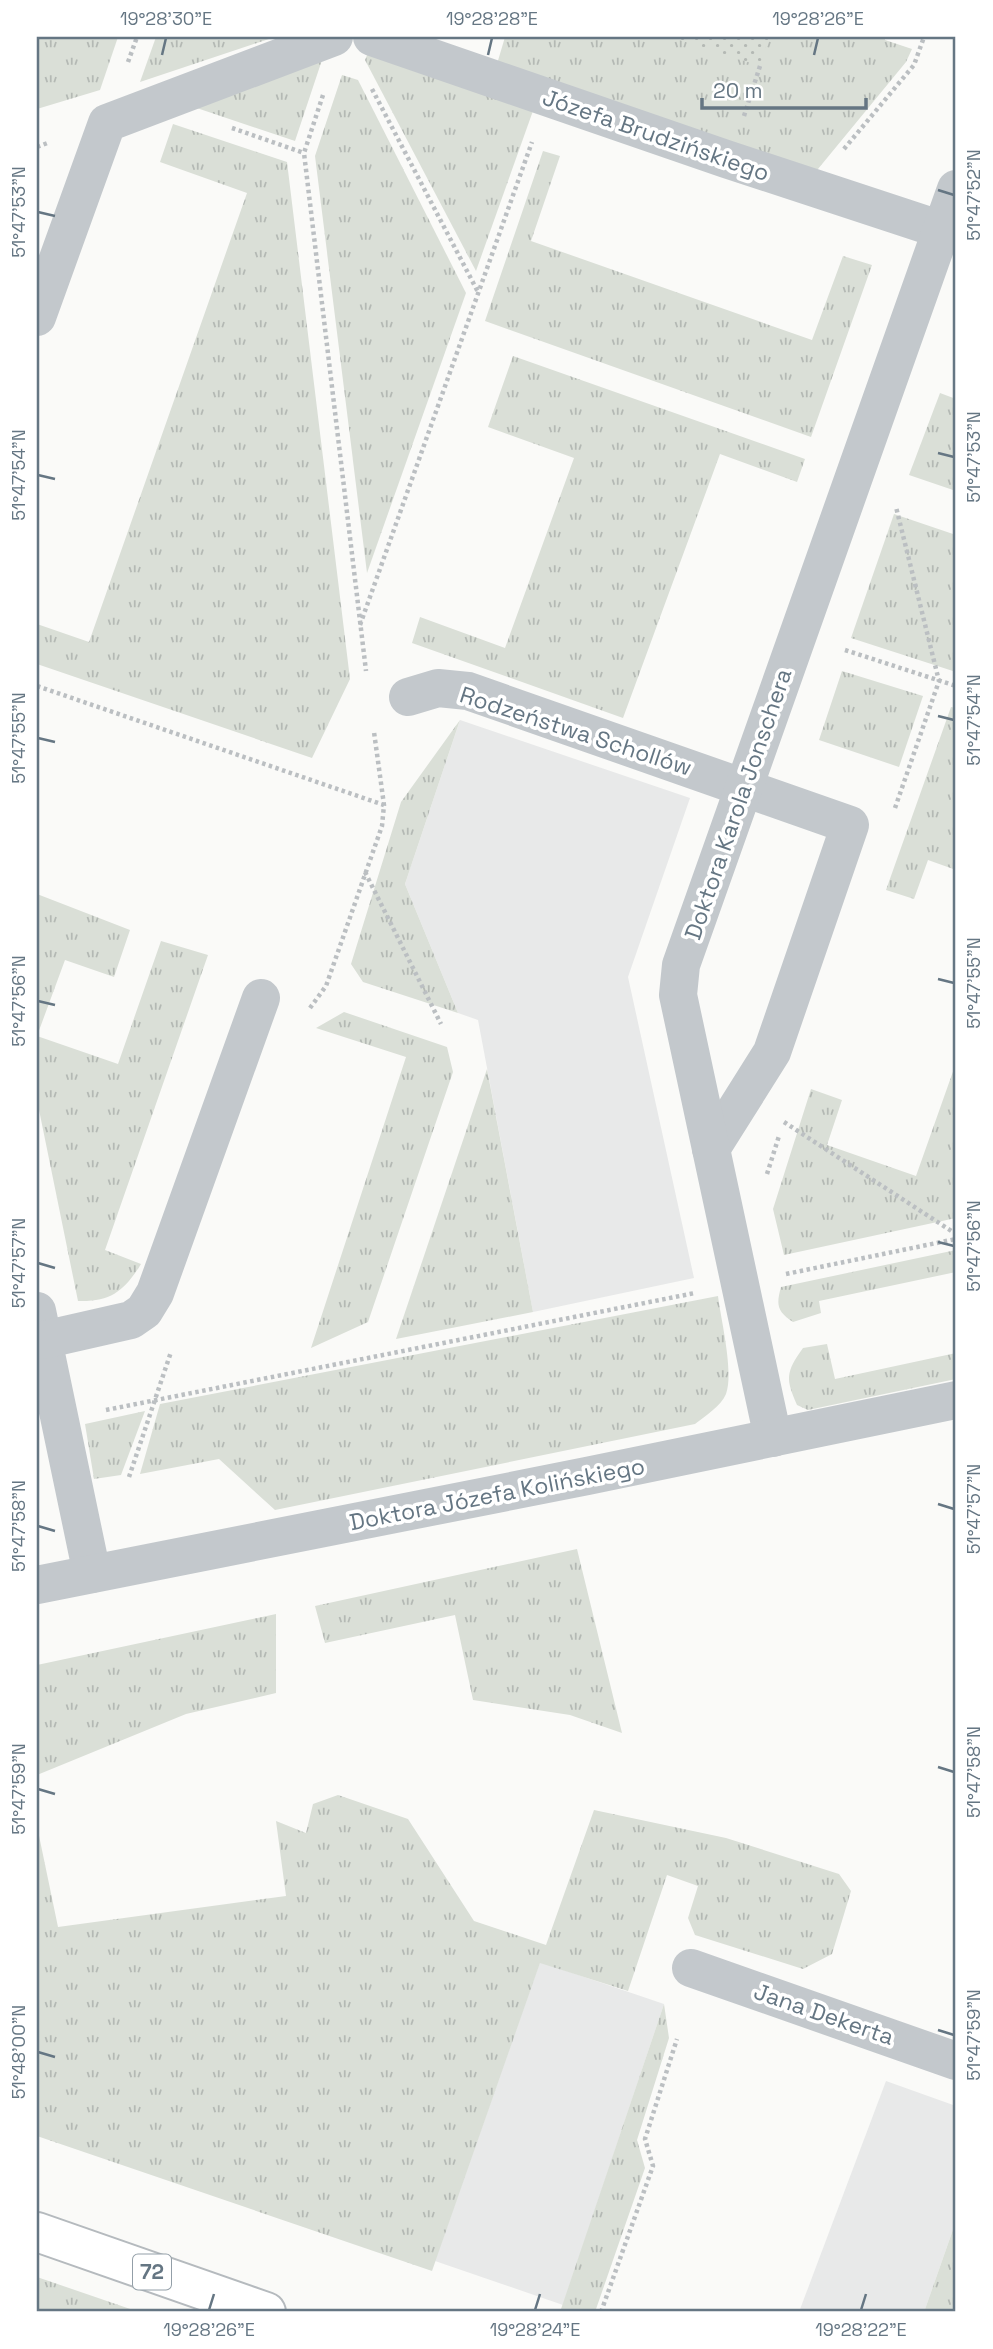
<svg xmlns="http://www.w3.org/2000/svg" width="993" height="2349" font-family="'Space Grotesk',sans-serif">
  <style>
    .built { fill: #e8e9e9 }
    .grass { fill: url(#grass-tufts) }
    .park { fill: url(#park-dots) }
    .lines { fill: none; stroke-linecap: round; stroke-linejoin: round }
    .major-casing { stroke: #b5babe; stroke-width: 42 }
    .path { stroke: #bbbfc2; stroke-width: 4.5; stroke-dasharray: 3.5 3.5; stroke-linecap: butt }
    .minor { stroke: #c3c8cc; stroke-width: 38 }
    .major { stroke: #fff; stroke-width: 38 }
    .ticks { fill: none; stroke: #657683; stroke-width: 2.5 }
    .labels { text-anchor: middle; stroke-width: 7; stroke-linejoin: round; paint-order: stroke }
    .shield { fill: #fff; stroke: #939fa8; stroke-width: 2 }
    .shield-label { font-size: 21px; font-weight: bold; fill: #657683 }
    .street-label { font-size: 23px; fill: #657683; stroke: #fff }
    .neatline { fill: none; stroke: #657683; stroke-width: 2.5 }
    .ticks-label { font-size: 18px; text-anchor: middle; fill: #657683 }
  </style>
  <defs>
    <pattern id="grass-tufts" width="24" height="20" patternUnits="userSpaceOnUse" patternTransform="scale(1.75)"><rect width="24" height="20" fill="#dadfd7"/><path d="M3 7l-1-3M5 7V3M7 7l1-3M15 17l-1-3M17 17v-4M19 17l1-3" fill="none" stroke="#b4b9b4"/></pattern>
    <pattern id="park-dots" width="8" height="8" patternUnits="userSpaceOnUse" patternTransform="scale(1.75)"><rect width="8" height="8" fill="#dadfd7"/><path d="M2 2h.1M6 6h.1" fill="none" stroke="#b4b9b4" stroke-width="1.8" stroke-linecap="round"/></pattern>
  </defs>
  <rect width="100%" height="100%" fill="#fafaf8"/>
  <g class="built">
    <polygon points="460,720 690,798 628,977 694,1278 533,1312 478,1020 458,1013 405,884"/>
    <polygon points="540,1962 664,2004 563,2305 435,2261"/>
    <polygon points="886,2081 956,2106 956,2221 924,2312 799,2312"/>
  </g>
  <g class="grass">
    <polygon points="39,37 118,37 100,90 37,109 37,44"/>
    <polygon points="156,37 275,37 140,82"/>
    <polygon points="505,37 885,37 885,40 912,49 906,62 818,169 805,173 497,64"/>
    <polygon points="325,51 295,141 179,102"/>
    <polygon points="368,53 534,108 476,271 365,60"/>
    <polygon points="342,75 358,80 466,293 367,573 315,156"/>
    <polygon points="173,124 287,162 350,679 312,758 37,664 37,624 89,642 247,193 160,162"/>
    <polygon points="543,151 560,156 531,241 812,340 843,256 872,265 811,437 485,321"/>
    <polygon points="513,356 805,459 797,482 720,454 623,718 412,643 420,617 505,648 574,458 488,427"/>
    <polygon points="940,393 956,399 956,491 909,475"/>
    <polygon points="894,514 956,535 956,672 851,638"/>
    <polygon points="842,671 923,696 899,767 819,740"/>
    <polygon points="951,707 956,708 956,870 928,860 914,899 886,890"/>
    <polygon points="460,720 405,884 458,1013 363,982 351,964 401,802"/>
    <path d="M37,894l93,36 -16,47 -49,-17 -28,76 81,28 43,-123 47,14 -103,295 36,14c-17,27 -30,38 -63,37l-41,-201z"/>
    <polygon points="344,1012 447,1047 453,1072 368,1322 311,1348 406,1057 316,1028"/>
    <polygon points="956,1063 956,1218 784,1255 773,1209 811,1089 842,1100 827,1145 916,1176"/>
    <polygon points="487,1069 533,1312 396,1339"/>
    <path d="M956,1250v22l-137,29 2,12 -28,9c-16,-11 -17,-17 -12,-35z"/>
    <path d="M718,1296c3,24 16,76 8,98 -5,12 -21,22 -31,30l-420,86 -56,-51 -79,15 20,-70z"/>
    <path d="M827,1344l8,35 121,-26v26l-148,31 -11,-5c-11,-26 -12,-32 6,-57z"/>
    <polygon points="145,1411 121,1475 94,1479 85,1424"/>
    <polygon points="577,1549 622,1733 570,1715 473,1700 455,1615 325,1643 315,1606"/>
    <polygon points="276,1614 276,1693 186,1714 37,1775 37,1665"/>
    <polygon points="338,1795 408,1819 474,1921 546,1945 594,1810 726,1838 839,1874 851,1891 832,1954 803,1969 695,1935 688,1918 698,1886 667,1875 628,1991 540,1963 432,2271 37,2136 37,1826 58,1927 286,1896 276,1821 306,1833 313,1804"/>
    <polygon points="664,2004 669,2038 637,2140 645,2168 595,2312 560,2312"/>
    <polygon points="956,2221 956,2312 924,2312"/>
    <polygon points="37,2277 139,2312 37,2312"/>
  </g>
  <polygon class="park" points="670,37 769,37 760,66"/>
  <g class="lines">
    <defs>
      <polyline id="major" points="37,2232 266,2312"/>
    </defs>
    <use href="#major" class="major-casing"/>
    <g class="path">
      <polyline points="128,62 137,37"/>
      <polyline points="372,89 478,292"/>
      <polyline points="323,95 304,153 366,671"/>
      <polyline points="744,116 760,66"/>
      <polyline points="232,128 304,153"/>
      <polyline points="37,147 50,142"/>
      <polyline points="844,149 914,65 924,37"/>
      <polyline points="360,625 532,142"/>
      <polyline points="845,650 956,686"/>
      <polyline points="37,686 384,805"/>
      <polyline points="895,808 939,681 896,507"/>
      <polyline points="365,872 441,1024"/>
      <polyline points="310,1008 326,986 382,826 384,805 374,732"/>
      <polyline points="784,1122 956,1234"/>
      <polyline points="767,1174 779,1136"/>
      <polyline points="786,1274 956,1239"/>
      <polyline points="106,1410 695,1293"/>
      <polyline points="129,1477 171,1352"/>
      <polyline points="601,2312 653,2166 645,2139 677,2039"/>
    </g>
    <g class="minor">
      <polyline points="372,37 726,159 942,230"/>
      <polyline points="37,317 107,123 334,37"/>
      <polyline points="408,697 438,688 468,691 850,825 772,1052 711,1149"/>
      <polyline points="37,1311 92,1574"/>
      <polyline points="43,1340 131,1320 144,1311 155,1293 261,998"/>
      <polyline points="773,1438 678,995 681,965 956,189"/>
      <polyline points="37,1585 587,1476 956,1400"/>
      <polyline points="691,1968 956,2061"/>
    </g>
    <use href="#major" class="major"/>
  </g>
  <path class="ticks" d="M162,55l4,-17M488,55l4,-17M814,55l4,-17M938,190l16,5M38,212l17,4M938,453l16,4M38,475l17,4M938,716l16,4M38,738l17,4M938,979l16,4M38,1001l17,4M938,1242l16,4M38,1263l17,5M938,1504l16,5M38,1526l17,5M938,1767l16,5M38,1789l17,5M938,2030l16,5M38,2052l17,5M209,2310l5,-16M535,2310l5,-16M861,2310l5,-16"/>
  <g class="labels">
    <rect class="shield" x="133" y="2254.5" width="38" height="35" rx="5"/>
    <g class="shield-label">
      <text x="152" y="2279">72</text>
    </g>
    <g class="street-label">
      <text transform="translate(656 135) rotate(19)" y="8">Józefa Brudzińskiego</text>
      <text transform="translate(576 731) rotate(18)" y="8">Rodzeństwa Schollów</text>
      <text transform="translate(738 804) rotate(-71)" y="8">Doktora Karola Jonschera</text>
      <text transform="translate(497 1494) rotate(-11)" y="8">Doktora Józefa Kolińskiego</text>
      <text transform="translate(824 2014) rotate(19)" y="8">Jana Dekerta</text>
    </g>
  </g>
  <rect width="993" height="2349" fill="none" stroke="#ffffff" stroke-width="77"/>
  <path d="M702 98v10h164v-10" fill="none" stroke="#657683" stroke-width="3.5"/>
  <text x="713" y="98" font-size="21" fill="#657683" stroke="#ffffff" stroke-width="5" paint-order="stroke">20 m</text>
  <rect x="38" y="38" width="916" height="2272" class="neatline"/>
  <g class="ticks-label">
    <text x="166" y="25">19°28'30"E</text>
    <text x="492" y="25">19°28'28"E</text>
    <text x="818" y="25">19°28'26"E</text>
    <text transform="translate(974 195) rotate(-90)" y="6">51°47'52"N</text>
    <text transform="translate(19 212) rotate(-90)" y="6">51°47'53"N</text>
    <text transform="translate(974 457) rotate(-90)" y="6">51°47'53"N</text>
    <text transform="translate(19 475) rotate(-90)" y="6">51°47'54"N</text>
    <text transform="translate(974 720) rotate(-90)" y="6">51°47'54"N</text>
    <text transform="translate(19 738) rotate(-90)" y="6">51°47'55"N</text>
    <text transform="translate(974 983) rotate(-90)" y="6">51°47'55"N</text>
    <text transform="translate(19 1001) rotate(-90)" y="6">51°47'56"N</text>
    <text transform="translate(974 1246) rotate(-90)" y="6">51°47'56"N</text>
    <text transform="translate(19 1263) rotate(-90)" y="6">51°47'57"N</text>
    <text transform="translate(974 1509) rotate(-90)" y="6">51°47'57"N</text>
    <text transform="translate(19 1526) rotate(-90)" y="6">51°47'58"N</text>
    <text transform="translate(974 1772) rotate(-90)" y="6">51°47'58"N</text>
    <text transform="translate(19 1789) rotate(-90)" y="6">51°47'59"N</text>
    <text transform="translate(974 2035) rotate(-90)" y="6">51°47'59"N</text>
    <text transform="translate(19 2052) rotate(-90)" y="6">51°48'00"N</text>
    <text x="209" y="2336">19°28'26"E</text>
    <text x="535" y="2336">19°28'24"E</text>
    <text x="861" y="2336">19°28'22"E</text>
  </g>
</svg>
